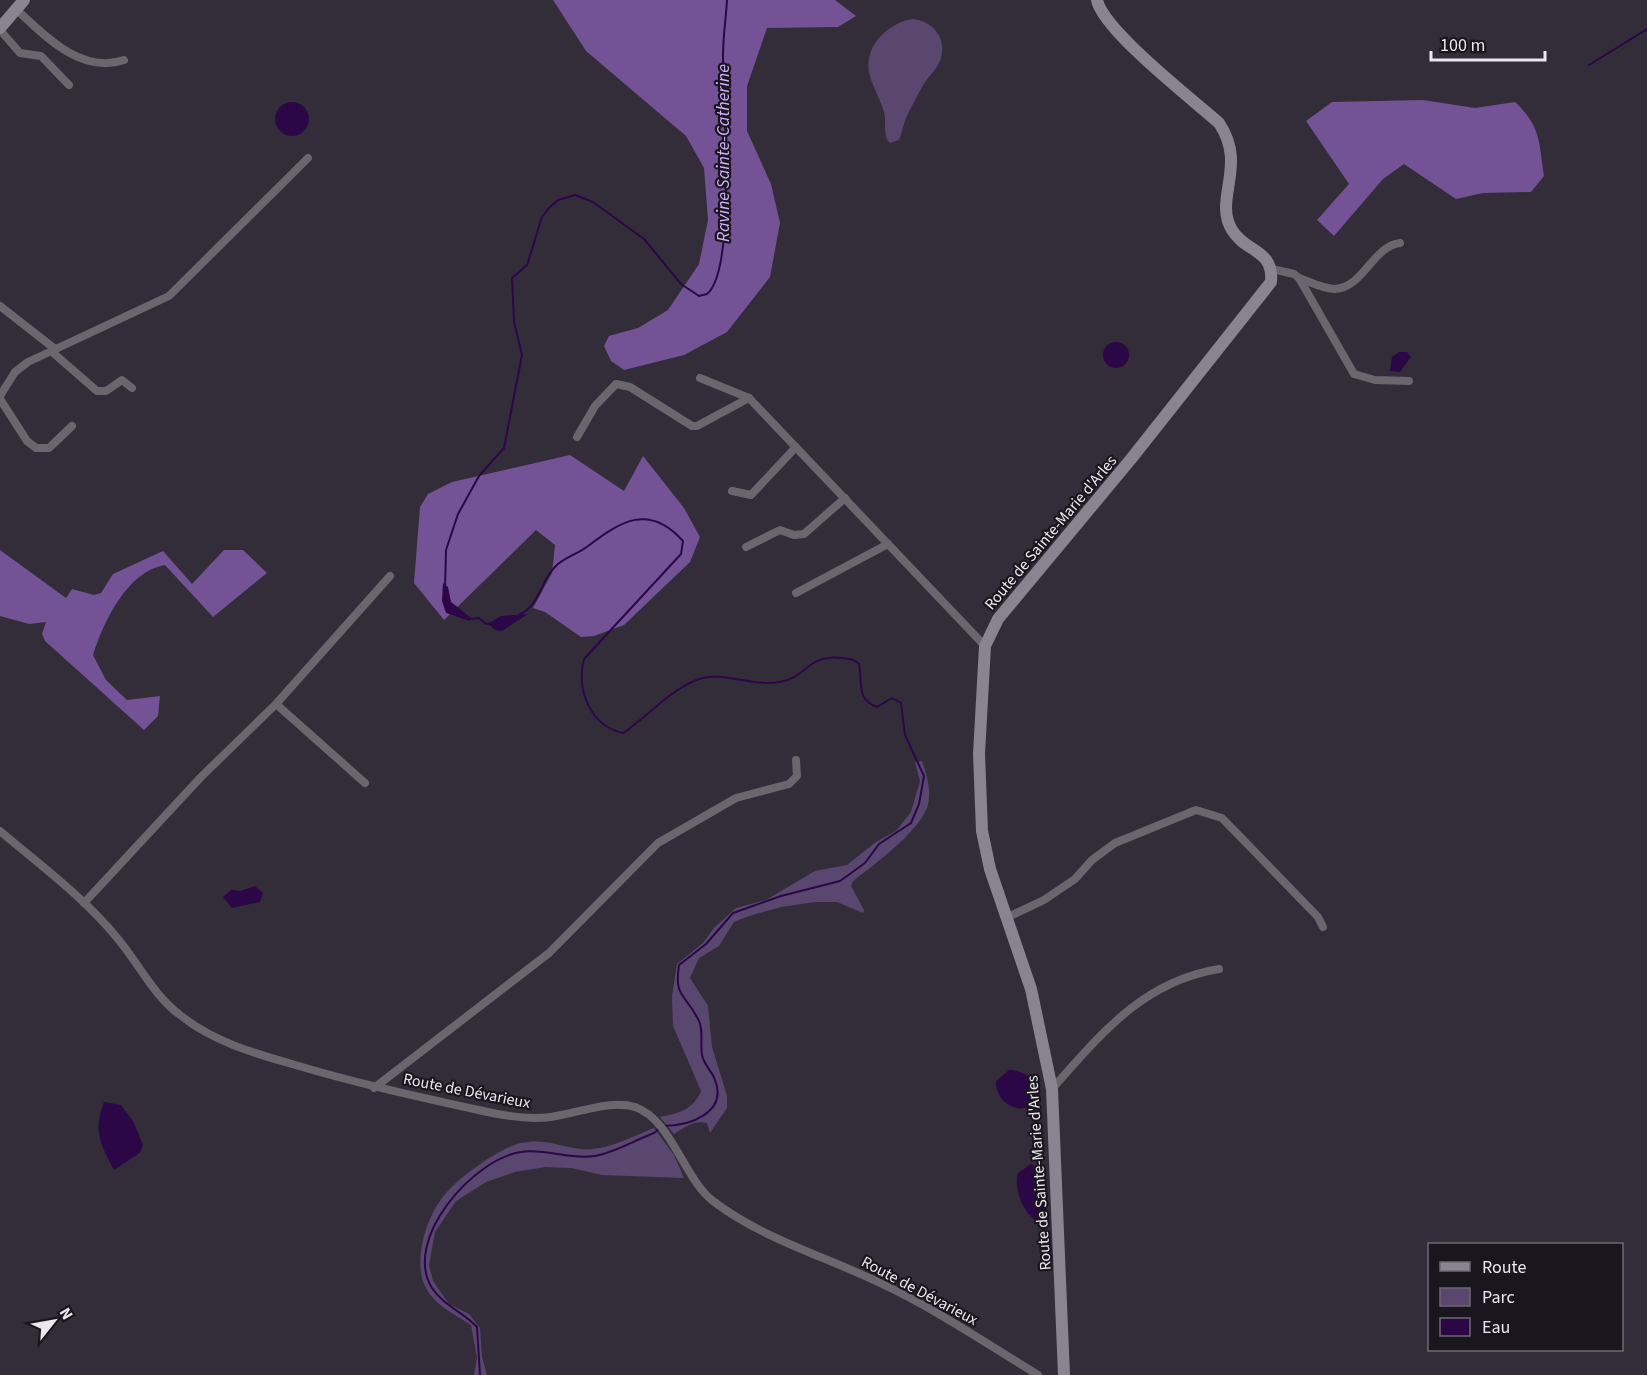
<svg xmlns="http://www.w3.org/2000/svg" width="1647" height="1375" font-family="'Source Sans 3',sans-serif">
  <style>
    .green { fill: #5a476f }
    .forest { fill: #735296 }
    .water { fill: #2c0748 }
    .lines { fill: none; stroke-linecap: round; stroke-linejoin: round }
    .stream { stroke: #2c0748; stroke-width: 2 }
    .street { stroke: #69666d; stroke-width: 8 }
    .secondary { stroke: #89848f; stroke-width: 12 }
    .labels { text-anchor: middle; stroke-width: 4.5; stroke-linejoin: round; paint-order: stroke }
    .street-label { font-size: 16px; fill: #ebe7f0; stroke: #19171d }
    .water-label { font-size: 18px; font-style: italic; fill: #d3b0fd; stroke: #19171d }
  </style>
  <rect width="100%" height="100%" fill="#332d3a"/>
  <g class="green">
    <path d="M912,19c20,1 35,19 29,39 -3,11 -15,20 -20,31 -5,9 -11,20 -15,29 -3,7 -4,15 -7,22l-9,3c-8,-7 -3,-20 -6,-31 -4,-14 -12,-26 -15,-40 -5,-27 20,-49 43,-53z"/>
    <path d="M922,761c5,15 10,31 5,47 -9,24 -53,57 -74,73l-2,5 13,24 -1,3 -26,-11h-22l-34,5 -32,9 -15,6 -15,24 -20,12 -9,20 18,28 4,41 15,49v12l-17,25 -3,-10c-13,-3 -22,4 -33,11l-14,-17c19,-4 33,-7 41,-26l-28,-65 -1,-30 5,-32 26,-21 11,-15 22,-20 30,-8 49,-29 32,-6 29,-23 20,-11 15,-19 9,-31 -5,-19z"/>
    <path d="M654,1128l20,27 10,23 -82,-3 -31,-7 -26,-1 -30,5 -29,10 -30,19 -21,31 -6,33 4,16 16,23 20,10 11,14 2,29 5,18h-13l3,-17 -6,-33c-18,-12 -38,-20 -47,-41 -10,-26 2,-66 19,-87 13,-18 56,-49 78,-54 22,-5 38,3 59,6 25,3 51,-12 74,-21z"/>
  </g>
  <g class="forest">
    <polygon points="553,0 835,0 856,16 838,27 767,28 747,86 747,131 771,184 780,223 770,277 727,332 684,355 624,370 611,361 604,346 609,336 638,328 668,310 699,264 708,220 704,168 686,136 586,51"/>
    <path d="M1423,100l52,8 40,-6c26,24 24,41 29,74l-13,16 -48,1 -27,6 -52,-35 -21,15 -49,57 -17,-16 32,-36 -43,-63 26,-19z"/>
    <polygon points="570,455 624,491 643,456 684,508 700,537 690,562 624,625 594,636 581,637 545,612 533,608 552,573 555,545 536,530 444,620 414,583 420,507 428,494 452,482"/>
    <path d="M0,550l66,48 6,-9 22,6 7,-2 12,-19 50,-23 29,33 32,-34h19l24,23 -54,44 -48,-52c-38,6 -62,58 -72,90l13,25 21,20 33,-4 -2,20 -14,14 -99,-89 -3,-7 4,-12 -17,2 -29,-8z"/>
  </g>
  <g class="water">
    <circle cx="292" cy="119" r="17"/>
    <circle cx="1116" cy="355" r="13"/>
    <polygon points="1399,352 1407,352 1411,357 1400,372 1390,371 1392,357"/>
    <polygon points="443,583 448,587 451,602 470,617 470,621 446,613 442,601"/>
    <polygon points="528,614 502,631 495,630 488,624 501,616"/>
    <polygon points="255,886 263,893 260,902 232,908 223,897 231,890 240,891"/>
    <path d="M1009,1070c16,0 24,9 31,22 -9,29 -45,16 -44,-11z"/>
    <path d="M104,1102l17,3 12,16 10,24 -3,8 -26,17c-14,-26 -21,-39 -10,-68z"/>
    <path d="M1031,1164l15,10 1,46 -8,2c-15,-6 -26,-33 -21,-49z"/>
  </g>
  <g class="lines">
    <g class="stream">
      <polyline points="1589,65 1647,29"/>
      <path d="M445,588l1,-38 12,-36 21,-38 25,-28 18,-93 -8,-33 -2,-44 15,-13 15,-48 6,-8 10,-9 17,-5 18,7 51,37 37,45 18,12 8,-2c30,-24 16,-196 16,-239 0,-18 3,-37 4,-55"/>
      <path d="M519,615c20,-9 21,-32 35,-47 9,-11 23,-13 34,-22 33,-25 61,-43 95,-5l-2,13 -97,105c-8,30 6,67 39,74 24,-16 44,-40 71,-52 26,-12 55,6 86,1 26,-4 27,-28 62,-24 7,1 12,1 17,6 4,17 -4,35 18,43l15,-9 9,5 4,32 19,41 -5,28 -8,19 -32,21 -14,19 -25,18 -59,15 -48,17 -27,31 -27,21c-5,33 6,28 19,54 6,9 2,25 4,36 2,10 10,16 13,25 13,33 -26,46 -52,46"/>
      <polyline points="469,619 479,618 486,624 491,623"/>
      <path d="M480,1375l-3,-48c-14,-15 -33,-21 -45,-39 -30,-48 41,-129 89,-136 23,-4 50,8 73,4 20,-3 41,-16 60,-23l5,-4"/>
    </g>
    <g class="street">
      <path d="M16,9c28,26 65,66 108,51"/>
      <polyline points="0,30 20,53 41,56 69,85"/>
      <polyline points="1272,269 1294,274 1299,278 1354,374 1375,380 1409,381"/>
      <path d="M1299,278c11,4 25,11 36,11 28,-1 38,-43 65,-46"/>
      <polyline points="0,306 55,349"/>
      <polyline points="51,351 97,391 106,391 122,380 132,388"/>
      <polyline points="700,378 749,398 985,646"/>
      <polyline points="0,396 15,372 28,362 169,296 308,158"/>
      <polyline points="0,399 27,441 36,448 49,448 72,426"/>
      <polyline points="577,437 595,406 616,384 630,387 692,426 697,426 749,398"/>
      <polyline points="732,491 751,495 796,447"/>
      <polyline points="746,547 780,530 794,535 804,534 845,498"/>
      <polyline points="796,593 888,544"/>
      <polyline points="276,704 365,783"/>
      <path d="M0,831c40,34 85,67 118,108 21,25 35,56 62,76 32,26 73,38 112,49 63,19 127,33 191,47 22,5 45,9 67,6 26,-3 60,-18 85,-10 36,12 49,72 78,94 48,37 111,55 165,81 56,26 108,61 160,93"/>
      <polyline points="84,903 201,777 276,704 390,576"/>
      <polyline points="1008,917 1044,900 1075,879 1092,860 1115,843 1196,810 1222,818 1318,917 1323,927"/>
      <polyline points="374,1088 549,953 658,843 736,798 789,784 797,776 796,760"/>
      <path d="M1052,1089c48,-54 91,-108 167,-120"/>
    </g>
    <g class="secondary">
      <polyline points="0,28 24,0"/>
      <path d="M1064,1375l-12,-286 -21,-100 -41,-120 -8,-38 -3,-77 6,-108 13,-27 133,-160 140,-177c3,-33 -25,-29 -39,-52 -19,-31 16,-64 -13,-107 -27,-24 -116,-93 -122,-123"/>
    </g>
  </g>
  <g class="labels">
    <g class="street-label">
      <text transform="translate(1050 532) rotate(-50)" y="6">Route de Sainte-Marie d'Arles</text>
      <text transform="translate(467 1090) rotate(11)" y="6">Route de Dévarieux</text>
      <text transform="translate(1038 1173) rotate(-94)" y="6">Route de Sainte-Marie d'Arles</text>
      <text transform="translate(920 1290) rotate(28)" y="6">Route de Dévarieux</text>
    </g>
    <g class="water-label">
      <text transform="translate(723 153) rotate(-90)" y="6">Ravine Sainte-Catherine</text>
    </g>
  </g>
  <rect x="1428" y="1243" width="195" height="108" fill="#19171d" stroke="#6d6a71" stroke-width="1.5"/>
  <rect x="1440" y="1262" width="30" height="9" fill="#89848f" stroke="#6d6a71" stroke-width="1.5"/>
  <text x="1482" y="1273" font-size="18" fill="#ebe7f0">Route</text>
  <rect x="1440" y="1288" width="30" height="18" fill="#5a476f" stroke="#6d6a71" stroke-width="1.5"/>
  <text x="1482" y="1303" font-size="18" fill="#ebe7f0">Parc</text>
  <rect x="1440" y="1318" width="30" height="18" fill="#2c0748" stroke="#6d6a71" stroke-width="1.5"/>
  <text x="1482" y="1333" font-size="18" fill="#ebe7f0">Eau</text>
  <g transform="translate(54 1321) rotate(59)" stroke="#19171d" stroke-width="4.5" paint-order="stroke">
  <path d="M0-4.5L10 22L0 15L-10 22Z" fill="#ebe7f0"/>
  <text y="-9" font-size="16" font-weight="bold" text-anchor="middle" fill="#ebe7f0">N</text>
  </g>
  <path d="M1431 51v9h114v-9" fill="none" stroke="#ebe7f0" stroke-width="3"/>
  <text x="1440" y="51" font-size="18" fill="#ebe7f0" stroke="#19171d" stroke-width="4.5" paint-order="stroke">100 m</text>
</svg>
